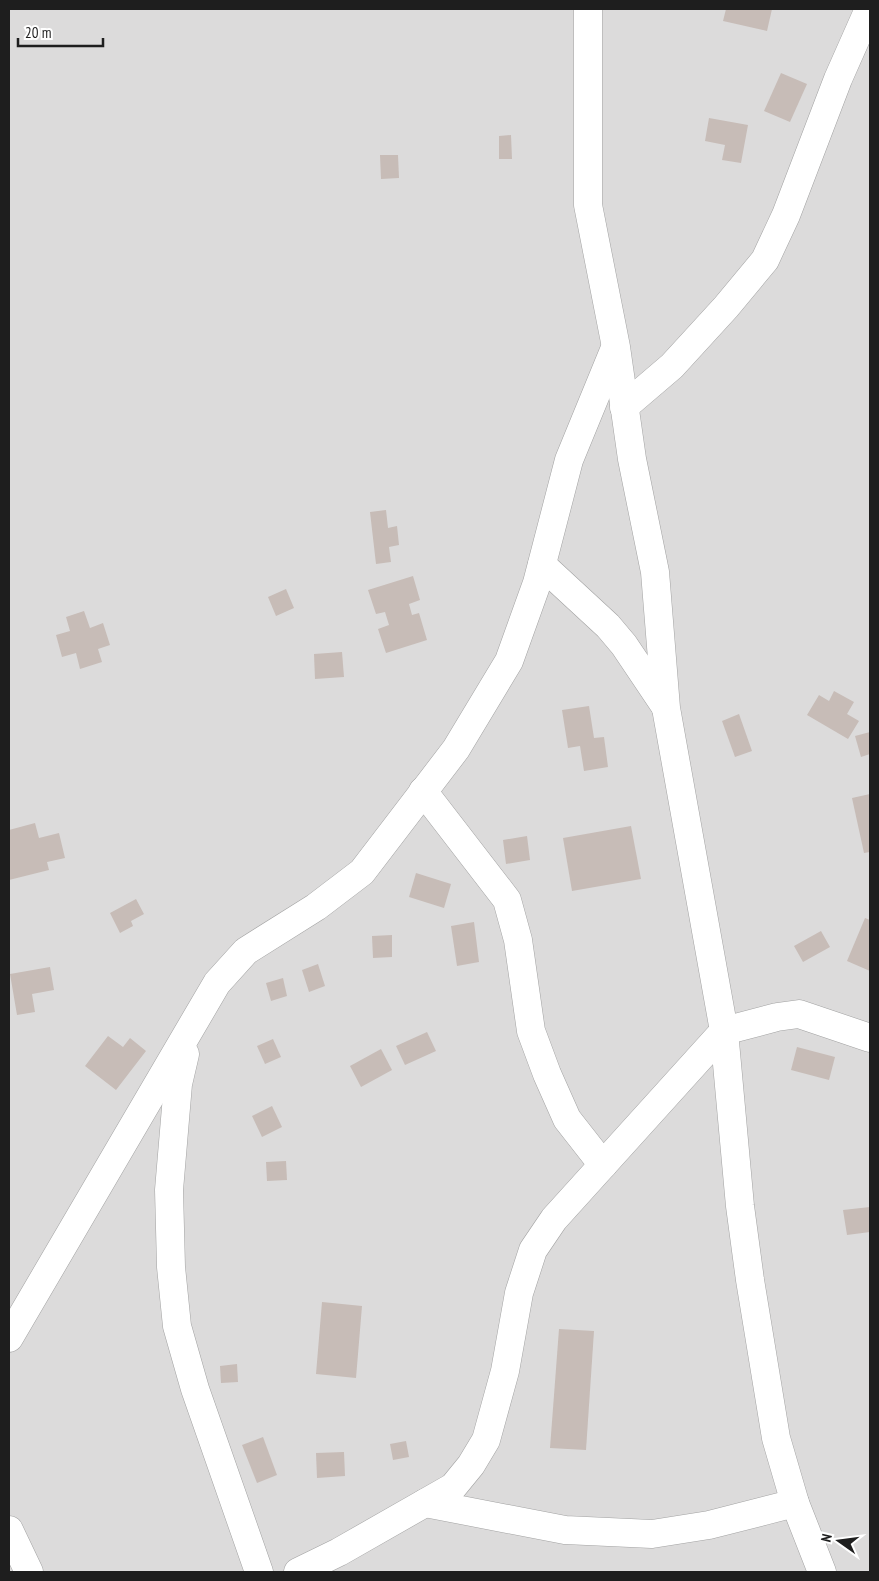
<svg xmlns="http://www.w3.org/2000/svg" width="879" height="1581" font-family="'PT Sans Narrow',sans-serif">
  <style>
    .residential { fill: #dcdbdb }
    .building { fill: #c7bcb7 }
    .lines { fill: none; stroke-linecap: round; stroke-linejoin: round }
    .street-casing { stroke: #a2a2a2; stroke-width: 29 }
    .street { stroke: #fff; stroke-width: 28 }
  </style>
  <rect width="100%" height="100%" fill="#efeae4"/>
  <rect class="residential" x="9" y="9" width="861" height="1563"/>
  <g class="building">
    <polygon points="726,9 772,9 767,31 723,21"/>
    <polygon points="781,73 807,84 790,122 764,111"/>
    <polygon points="709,118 748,125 741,163 722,160 725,145 705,141"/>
    <polygon points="511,135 512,159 499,159 499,136"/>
    <polygon points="380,155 398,155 399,178 381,179"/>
    <polygon points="386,510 388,528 397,526 399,545 389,547 391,562 376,564 370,512"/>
    <polygon points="413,576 420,600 409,604 412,615 419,613 427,640 386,653 378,629 389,625 385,612 376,614 368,590"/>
    <polygon points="286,589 294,608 276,616 268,597"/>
    <polygon points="84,611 90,628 103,623 110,645 98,649 102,662 80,669 76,653 62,657 56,635 70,631 66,617"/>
    <polygon points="342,652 344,677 315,679 314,654"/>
    <polygon points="834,691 854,702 847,714 859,721 848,739 807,715 819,695 829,701"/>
    <polygon points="589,706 594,738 604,737 608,767 584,771 580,746 568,748 562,710"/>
    <polygon points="739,714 752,751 735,757 722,721"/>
    <polygon points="870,732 870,754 861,757 855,736"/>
    <polygon points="870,794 870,852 864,853 852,798"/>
    <polygon points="35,823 39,838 59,833 65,858 47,862 49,870 9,880 9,830"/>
    <polygon points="631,826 641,879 572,891 563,838"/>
    <polygon points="527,836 530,860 506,864 503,840"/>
    <polygon points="416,873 451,884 444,908 409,897"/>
    <polygon points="136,899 144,914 131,921 133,926 120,933 110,913"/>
    <polygon points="865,918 870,920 870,971 847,961"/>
    <polygon points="474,922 479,962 457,966 451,926"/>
    <polygon points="821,931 830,947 803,962 794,946"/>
    <polygon points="392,935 392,957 373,958 372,936"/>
    <polygon points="318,964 325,986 309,992 302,970"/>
    <polygon points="50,967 54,990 32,994 35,1012 17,1015 10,974"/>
    <polygon points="283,978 287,996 271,1001 266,983"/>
    <polygon points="427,1032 436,1051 405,1065 396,1046"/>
    <polygon points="108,1036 123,1047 130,1038 146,1051 116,1090 85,1066"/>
    <polygon points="273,1039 281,1057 265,1064 257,1046"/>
    <polygon points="797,1047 835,1057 829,1080 791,1070"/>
    <polygon points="381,1049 392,1070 361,1087 350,1066"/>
    <polygon points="272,1106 282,1127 262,1137 252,1116"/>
    <polygon points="286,1161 287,1180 267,1181 266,1162"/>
    <polygon points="870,1207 870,1232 847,1235 843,1210"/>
    <polygon points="322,1302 362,1306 356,1378 316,1374"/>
    <polygon points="559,1329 594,1331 586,1450 550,1448"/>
    <polygon points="237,1364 238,1382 221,1383 220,1366"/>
    <polygon points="263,1437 277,1475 257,1483 242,1445"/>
    <polygon points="406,1441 409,1457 393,1460 390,1444"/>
    <polygon points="344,1452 345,1476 317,1478 316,1453"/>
  </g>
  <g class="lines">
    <defs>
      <g id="street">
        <polyline points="588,9 588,205 616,347 632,459 655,572 666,708 724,1031 740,1206 750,1280 776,1438 795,1503 822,1572"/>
        <polyline points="624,407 672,366 726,307 765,260 786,215 838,79 869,9"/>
        <polyline points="542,565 608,626 624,645 665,706"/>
        <polyline points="423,791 507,900 518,940 531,1031 547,1074 567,1119 603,1165"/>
        <polyline points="185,1054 178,1084 169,1190 171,1267 177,1326 195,1389 259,1572"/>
        <polyline points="9,1338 217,983 246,951 316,907 362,872 456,749 509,661 537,583 569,460 615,348"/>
        <polyline points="425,1503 565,1530 652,1534 709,1525 795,1503"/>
        <polyline points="9,1530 29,1572"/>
        <polyline points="298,1572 339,1552 453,1487 471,1465 486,1440 505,1371 519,1293 533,1250 554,1219 724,1031 777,1017 799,1014 870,1038"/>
      </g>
    </defs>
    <use href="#street" class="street-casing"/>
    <use href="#street" class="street"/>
  </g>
  <rect width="879" height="1581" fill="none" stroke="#1e1e1e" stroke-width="20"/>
  <g transform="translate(839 1541) rotate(284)" stroke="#ffffff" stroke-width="4" paint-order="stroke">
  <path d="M0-4L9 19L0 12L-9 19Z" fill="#1e1e1e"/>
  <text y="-8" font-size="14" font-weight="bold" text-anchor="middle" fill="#1e1e1e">N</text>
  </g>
  <path d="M18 38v8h85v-8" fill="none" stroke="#1e1e1e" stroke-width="2.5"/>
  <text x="25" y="38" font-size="15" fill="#1e1e1e" stroke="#ffffff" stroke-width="4" paint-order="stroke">20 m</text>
</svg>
